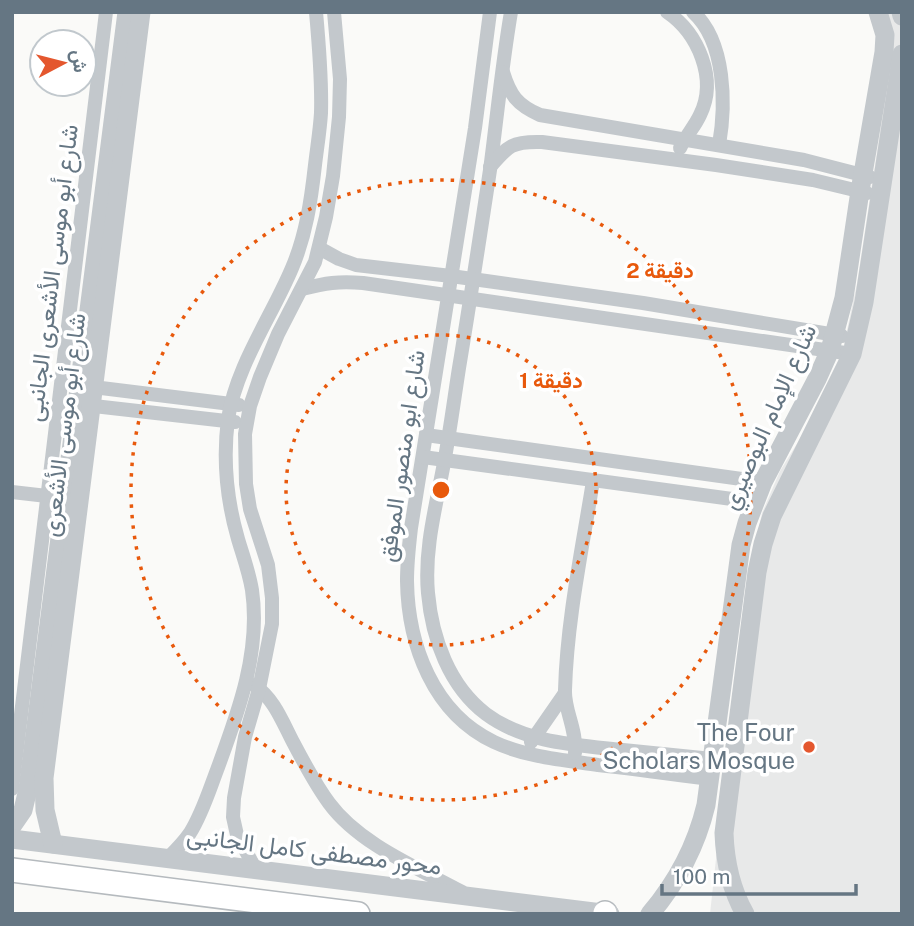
<svg xmlns="http://www.w3.org/2000/svg" width="914" height="926" font-family="'Public Sans',Vazirmatn,sans-serif">
  <style>
    .built { fill: #e8e9e9 }
    .lines { fill: none; stroke-linecap: round; stroke-linejoin: round }
    .primary-casing { stroke: #b5babe; stroke-width: 26 }
    .minor { stroke: #c3c8cc; stroke-width: 14 }
    .tertiary { stroke: #c3c8cc; stroke-width: 19 }
    .primary { stroke: #fff; stroke-width: 23 }
    .ring { fill: none; stroke: #e8590c; stroke-width: 3.5; stroke-dasharray: 3.5 7 }
    .poi-dot { fill: #e4572e; stroke: #fff; stroke-width: 2.5 }
    .labels { text-anchor: middle; stroke-width: 7; stroke-linejoin: round; paint-order: stroke }
    .street-label { font-size: 24px; fill: #657683; stroke: #fff }
    .poi-label { font-size: 24px; fill: #657683; stroke: #fff; text-anchor: end }
    .centre { fill: #e8590c; stroke: #fff; stroke-width: 3.5 }
    .ring-label { font-size: 21px; text-anchor: middle; font-weight: bold; fill: #e8590c; stroke: #fff; stroke-width: 7; stroke-linejoin: round; paint-order: stroke }
  </style>
  <rect width="100%" height="100%" fill="#fafaf8"/>
  <polygon class="built" points="884,12 902,12 902,914 710,914 745,592 762,513 780,471 803,434 834,376 843,349 857,283 891,58"/>
  <g class="lines">
    <defs>
      <g id="primary">
        <polyline points="12,870 358,914"/>
        <polyline points="605,914 605,913"/>
      </g>
    </defs>
    <use href="#primary" class="primary-casing"/>
    <g class="minor">
      <path d="M490,12l-15,116 -64,400c-2,17 -4,35 -4,53 1,64 26,132 87,161 32,15 69,18 104,23 37,4 74,9 112,14"/>
      <path d="M511,12c-9,53 -14,105 -21,158 -10,66 -20,132 -31,198 -5,32 -9,63 -15,95 -8,43 -20,86 -16,130 4,45 21,93 58,121 39,29 90,31 137,36 29,3 59,6 89,9"/>
      <path d="M667,12c31,21 51,67 33,103 -5,11 -14,21 -20,33"/>
      <path d="M693,12c33,30 33,93 26,133"/>
      <path d="M503,72c7,23 14,33 37,43l264,45 66,17"/>
      <path d="M490,167c18,-21 22,-26 52,-25l174,23 97,15 54,13"/>
      <polyline points="319,248 339,259 356,265 451,276 643,303 842,336"/>
      <path d="M302,289c24,-6 36,-8 61,-6l489,71"/>
      <polyline points="85,386 239,405"/>
      <polyline points="85,405 235,422"/>
      <polyline points="426,435 763,482"/>
      <polyline points="423,457 754,502"/>
      <polyline points="12,492 47,496"/>
      <path d="M254,685c20,13 29,38 39,57 11,21 22,42 36,61 30,41 89,65 133,89"/>
      <polyline points="531,742 565,693"/>
      <path d="M575,753c2,-24 -11,-43 -10,-63 2,-70 17,-140 28,-209"/>
      <polyline points="12,789 106,12"/>
      <path d="M169,857c7,-7 15,-15 21,-24 12,-19 19,-42 27,-63 21,-57 44,-118 35,-180 -3,-18 -9,-34 -14,-51 -11,-38 -15,-81 -10,-120 8,-53 44,-103 64,-151 14,-33 19,-67 23,-103 2,-17 5,-35 6,-52 1,-34 -2,-68 -5,-101"/>
      <polyline points="255,868 237,835 233,817 234,798 245,737 259,689 272,624 272,598 268,565 250,509 246,484 245,434 250,406 260,377 278,334 315,262 326,217 333,176 339,117 340,79 334,12"/>
    </g>
    <g class="tertiary">
      <polyline points="901,12 902,16"/>
      <polyline points="12,826 23,810 28,789 127,12"/>
      <polyline points="12,839 610,914"/>
      <polyline points="53,844 45,810 44,778 141,12"/>
      <path d="M650,914c28,-33 46,-67 56,-109l35,-260 6,-22 16,-41 54,-103 13,-29 14,-52 16,-107 24,-139 1,-17 -7,-23"/>
      <path d="M745,914c-14,-25 -20,-52 -21,-81l33,-261 6,-28 9,-28 80,-162 12,-52 38,-248"/>
    </g>
    <use href="#primary" class="primary"/>
  </g>
  <g class="ring">
    <circle cx="441" cy="490" r="155"/>
    <circle cx="441" cy="490" r="310"/>
  </g>
  <circle class="poi-dot" cx="809" cy="747" r="7"/>
  <g class="labels">
    <g class="street-label">
      <text transform="translate(52 273) rotate(-83)" y="8">شارع أبو موسى الأشعرى الجانبى</text>
      <text transform="translate(769 417) rotate(-66)" y="8">شارع الإمام البوصيري</text>
      <text transform="translate(64 425) rotate(-83)" y="8">شارع أبو موسى الأشعرى</text>
      <text transform="translate(402 456) rotate(-82)" y="8">شارع ابو منصور الموفق</text>
      <text transform="translate(314 851) rotate(7)" y="8">محور مصطفى كامل الجانبى</text>
    </g>
    <g class="poi-label">
      <text x="795" y="741">The Four<tspan x="795" dy="28">Scholars Mosque</tspan></text>
    </g>
  </g>
  <circle cx="441" cy="490" r="10" class="centre"/>
  <g class="ring-label">
    <text x="660" y="278">2 دقيقة</text>
    <text x="551" y="388">1 دقيقة</text>
  </g>
  <rect width="914" height="926" fill="none" stroke="#657683" stroke-width="28"/>
  <g transform="translate(63 63) rotate(83)"><circle r="33" fill="#ffffff" stroke="#c1c8cd" stroke-width="2"/>
  <path d="M0-5L12 26L0 18L-12 26Z" fill="#e4572e"/>
  <text y="-10" font-size="19" font-weight="bold" text-anchor="middle" fill="#657683">ش</text>
  </g>
  <path d="M662 884v10h194v-10" fill="none" stroke="#657683" stroke-width="3.5"/>
  <text x="673" y="884" font-size="21" fill="#657683" stroke="#ffffff" stroke-width="5" paint-order="stroke">100 m</text>
</svg>
